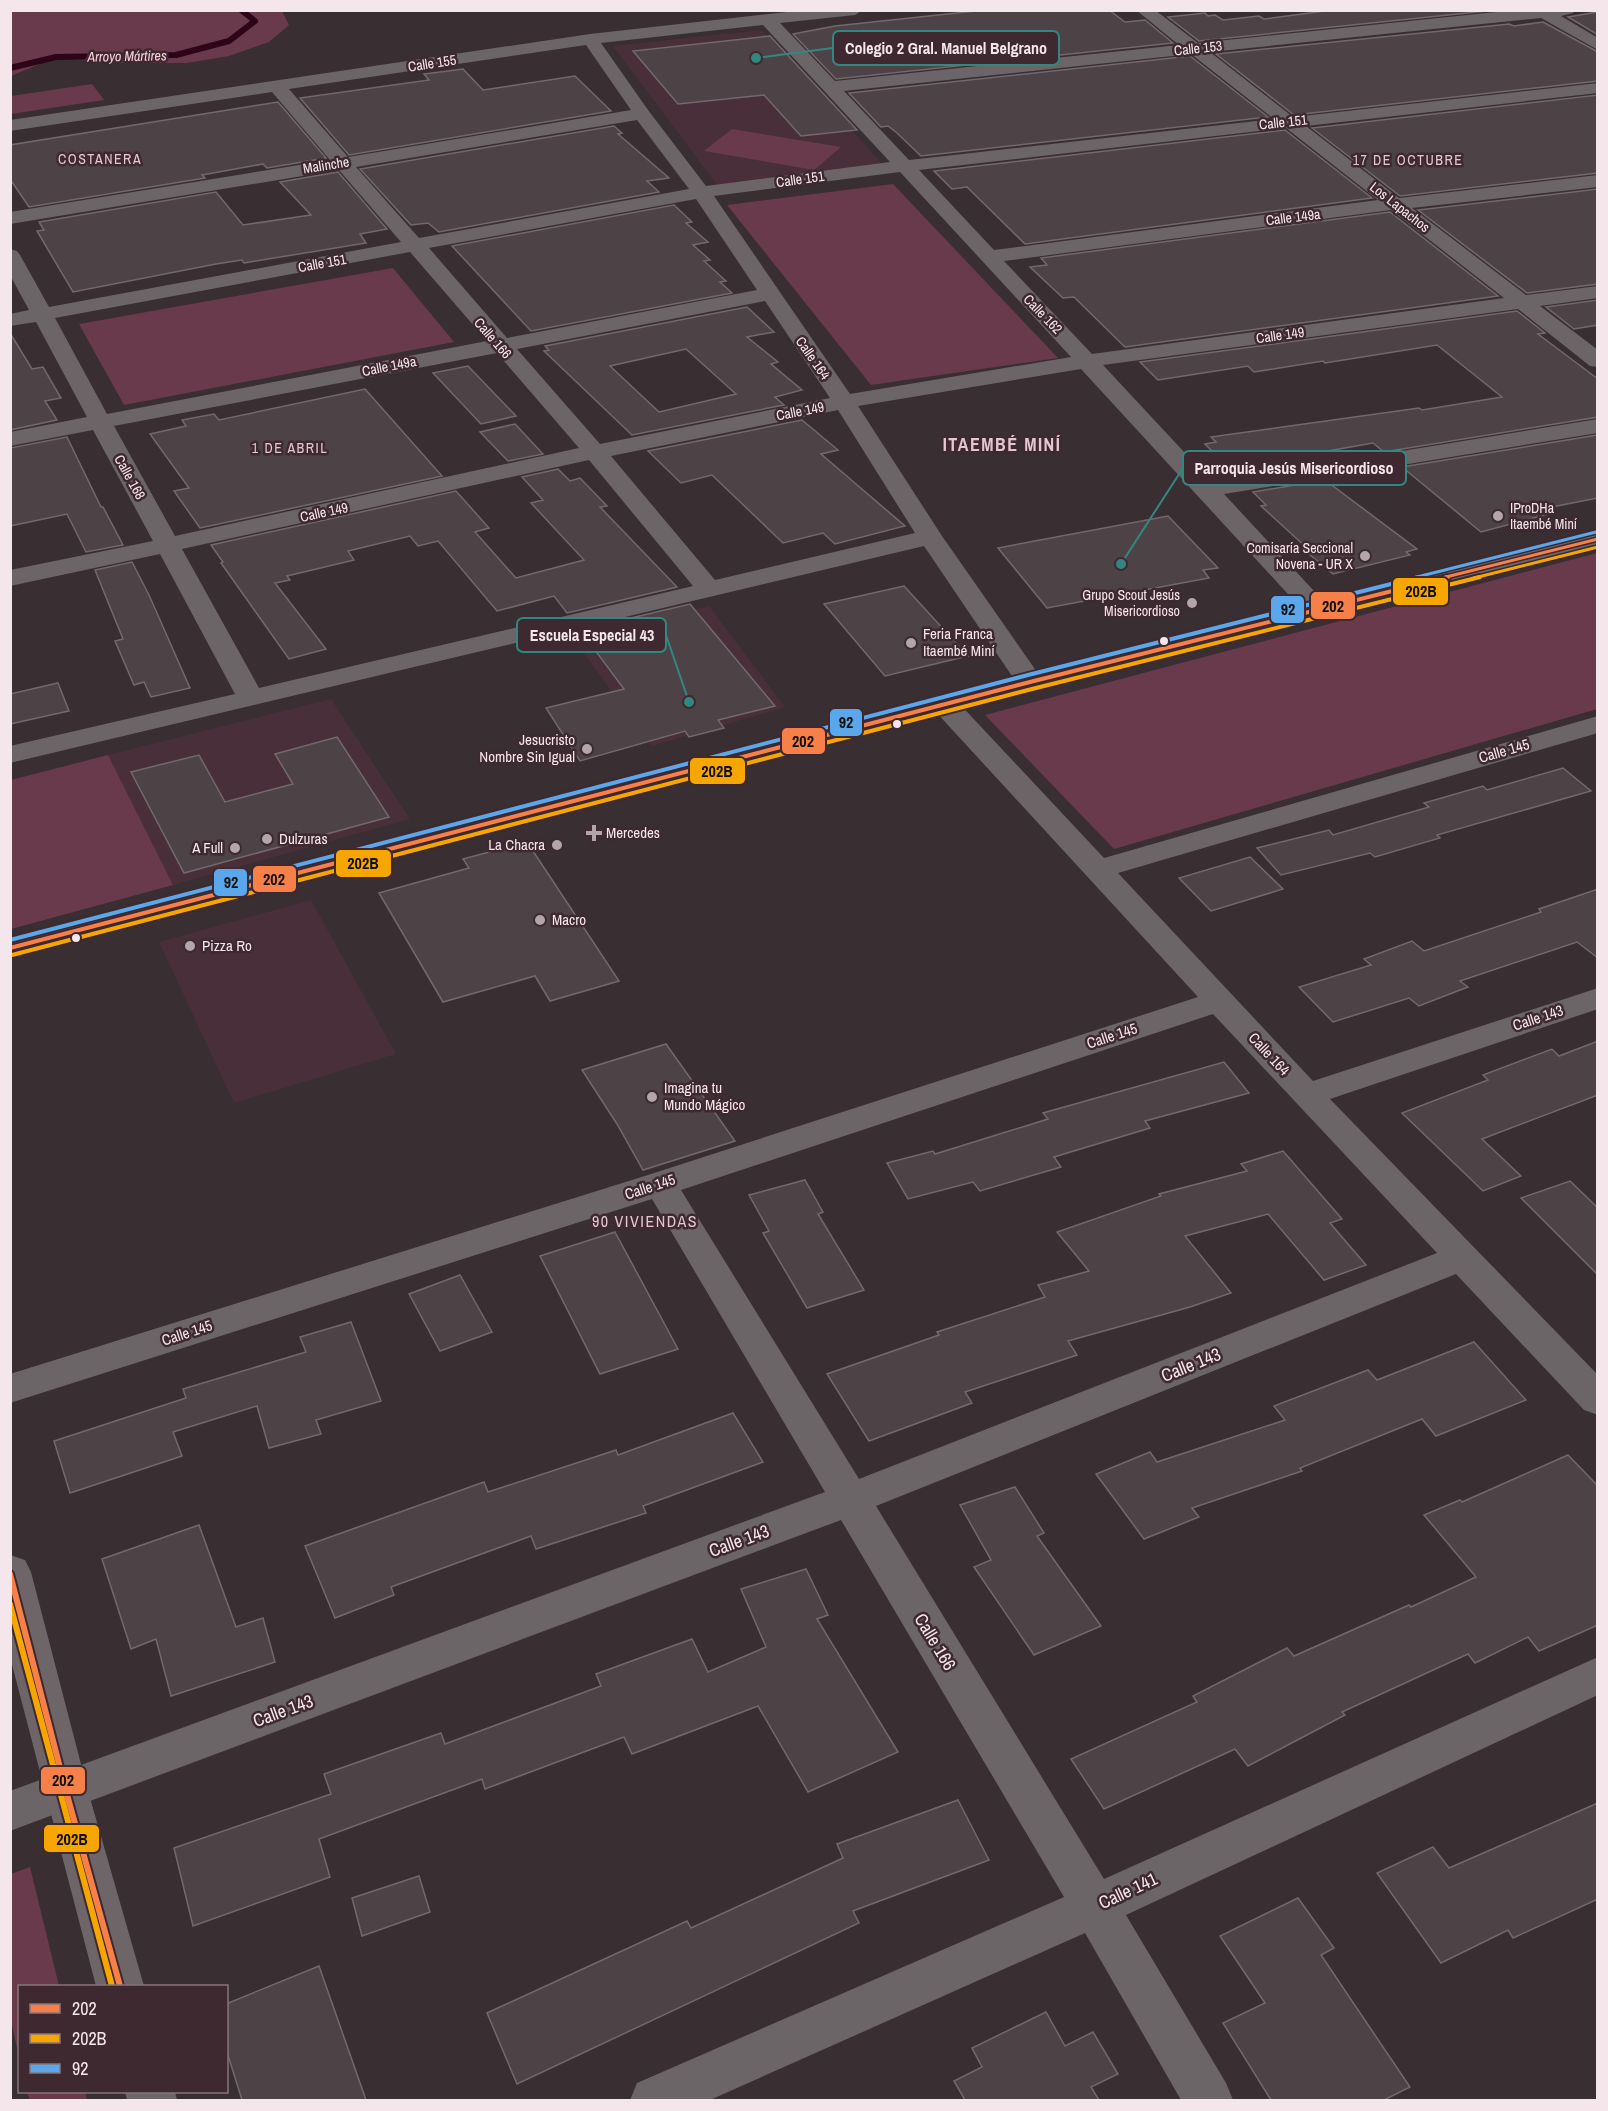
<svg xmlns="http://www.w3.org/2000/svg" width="1608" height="2111" font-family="'Archivo Narrow',sans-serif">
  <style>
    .built { fill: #492f39 }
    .green { fill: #693a4c }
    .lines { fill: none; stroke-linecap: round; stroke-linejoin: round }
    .stream { stroke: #2e0419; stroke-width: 6 }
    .building { fill: #4d4347; stroke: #73696c; stroke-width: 1.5; fill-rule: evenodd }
    .minor { fill: #6b6567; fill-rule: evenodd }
    .major { fill: #6d6568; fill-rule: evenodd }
    .bus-1-far2-casing { stroke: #3e2931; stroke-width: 6 }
    .bus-1-far1-casing { stroke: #3e2931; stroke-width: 8 }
    .bus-1-casing { stroke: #3e2931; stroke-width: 10 }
    .bus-2-far2-casing { stroke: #3e2931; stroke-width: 6 }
    .bus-2-far1-casing { stroke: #3e2931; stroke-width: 8 }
    .bus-2-casing { stroke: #3e2931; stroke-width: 10 }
    .bus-3-far1-casing { stroke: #3e2931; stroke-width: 6 }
    .bus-3-casing { stroke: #3e2931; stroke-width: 8 }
    .bus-1-far2 { stroke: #f78048; stroke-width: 3 }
    .bus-1-far1 { stroke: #f78048; stroke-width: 4 }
    .bus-1 { stroke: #f78048; stroke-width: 6 }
    .bus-2-far2 { stroke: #f7a600; stroke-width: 3 }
    .bus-2-far1 { stroke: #f7a600; stroke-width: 4 }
    .bus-2 { stroke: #f7a600; stroke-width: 6 }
    .bus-3-far1 { stroke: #5aa8eb; stroke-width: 3 }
    .bus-3 { stroke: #5aa8eb; stroke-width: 4 }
    .poi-dot { fill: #b3a6aa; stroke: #3e2931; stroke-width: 2 }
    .bus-dot { fill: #f5e6eb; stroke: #3e2931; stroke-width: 2 }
    .labels { text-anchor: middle; stroke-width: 5; stroke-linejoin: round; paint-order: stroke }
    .far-street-label { font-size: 14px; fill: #f5e6eb; stroke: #3e2931 }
    .far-water-label { font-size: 14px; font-style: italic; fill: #facfde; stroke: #3e2931 }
    .far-neighbourhood-label { font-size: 14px; letter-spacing: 1.5px; fill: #e3c6d0; stroke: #3e2931 }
    .far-poi-label { font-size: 14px; fill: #f5e6eb; stroke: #3e2931; text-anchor: end }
    .poi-label { font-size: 15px; fill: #f5e6eb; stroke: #3e2931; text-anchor: start }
    .street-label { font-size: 15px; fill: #f5e6eb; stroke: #3e2931 }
    .neighbourhood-label { font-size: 16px; letter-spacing: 1.5px; fill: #e3c6d0; stroke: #3e2931 }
    .far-district-label { font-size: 18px; font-weight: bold; letter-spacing: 1.5px; fill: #e3c6d0; stroke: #3e2931 }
    .near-street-label { font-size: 18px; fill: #f5e6eb; stroke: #3e2931 }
    .leader { fill: none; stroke: #328781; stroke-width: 2 }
    .callout-dot { fill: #328781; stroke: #3e2931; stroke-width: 2 }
    .callout { fill: #3e2931; stroke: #328781; stroke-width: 2 }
    .callout-label { font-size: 16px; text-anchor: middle; font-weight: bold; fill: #f5e6eb }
    .line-badge { stroke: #3e2931; stroke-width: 2 }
    .pale-badge-label { font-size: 16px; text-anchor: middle; font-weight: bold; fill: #111 }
  </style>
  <rect width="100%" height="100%" fill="#392e32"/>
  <g class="built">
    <polygon points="761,30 887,169 720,189 613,46"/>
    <polygon points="709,606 785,707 652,746 574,640"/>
    <polygon points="331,699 410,819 173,885 108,755"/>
    <polygon points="311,900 396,1054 234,1103 159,942"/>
  </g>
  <g class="green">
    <polygon points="10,11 282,11 289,25 269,42 229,56 187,63 113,63 56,57 11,76"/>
    <polygon points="92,84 104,100 11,114 11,96"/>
    <polygon points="732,129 841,147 814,170 704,151"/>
    <polygon points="893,184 1058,358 871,385 727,205"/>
    <polygon points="393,268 454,342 124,405 79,324"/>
    <polygon points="1597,553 1597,709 1114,849 985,715"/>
    <polygon points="108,755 173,885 11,929 11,780"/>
    <polygon points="30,1867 59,1986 20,1986 19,2056 10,2017 11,1874"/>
    <polygon points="27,2092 85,2092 87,2100 30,2100"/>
  </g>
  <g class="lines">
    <polyline class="stream" points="10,68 56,57 176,55 229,41 255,21 241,10"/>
  </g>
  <g class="building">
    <polygon points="985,10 1109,10 1125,22 1145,20 1173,43 836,79 793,34 835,26"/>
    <polygon points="1332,10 1487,11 1199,41 1168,17 1205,13 1208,16 1215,15 1223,20 1259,16 1264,19"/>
    <polygon points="1598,12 1598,35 1568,17"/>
    <polygon points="1543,22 1598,52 1598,81 1294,115 1216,54 1509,24 1514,26"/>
    <polygon points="770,36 857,130 801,136 764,95 678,104 633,51"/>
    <polygon points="1190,56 1268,117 921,156 897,133 888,126 881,127 849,93"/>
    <polygon points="463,69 483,90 575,76 611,111 349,155 300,98 429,80 424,74"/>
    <polygon points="1598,95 1598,173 1400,196 1312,128"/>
    <polygon points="278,102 326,158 267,168 263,164 202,175 205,178 29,207 10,179 10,145"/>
    <polygon points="614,126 622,133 618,134 669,178 647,181 659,192 439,232 428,223 411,225 360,169"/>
    <polygon points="1285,130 1372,198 1025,244 967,187 952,189 934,171"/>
    <polygon points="338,172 387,229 360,234 366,243 244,263 242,260 216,264 73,292 37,231 44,230 39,222 216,192 243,225 311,215 280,182"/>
    <polygon points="1598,189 1598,284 1527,293 1418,210"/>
    <polygon points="674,205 692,222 686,223 708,242 693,245 710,260 704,261 726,281 720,282 732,293 531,331 452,246"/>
    <polygon points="1390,212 1498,296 1125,347 1074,297 1063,298 1030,267 1047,265 1041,258"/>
    <polygon points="1598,300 1598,325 1574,329 1546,307"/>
    <path d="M747,307l27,25 -27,5 31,25 -7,2 31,26 -27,7 9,8 -152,30 -88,-84 5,-1 -4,-4zM686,349l50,45 -77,18 -49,-46z"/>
    <polygon points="1517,311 1545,333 1538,334 1598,379 1598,417 1384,452 1373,443 1294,457 1305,465 1237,476 1205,444 1216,442 1211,437 1419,408 1422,410 1502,397 1437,345 1325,363 1323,361 1254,372 1248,366 1158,380 1140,362"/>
    <polygon points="10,333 32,369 43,367 61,398 45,401 57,420 10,430"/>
    <polygon points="468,366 516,416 481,424 433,373"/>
    <polygon points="365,389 442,476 200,528 174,491 189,488 150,434 186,426 182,420 214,414 219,420"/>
    <polygon points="802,420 838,450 821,454 905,526 835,544 823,533 783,543 712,475 681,483 648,451"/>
    <polygon points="515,424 543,454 508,461 480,432"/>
    <polygon points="1598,435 1598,498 1542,509 1549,514 1481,532 1402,467"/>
    <polygon points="67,437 101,507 103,507 123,545 86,552 67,514 10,526 10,448"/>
    <polygon points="558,469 570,481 580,478 607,506 600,507 677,587 567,613 554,596 497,611 438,541 418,546 410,536 348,551 354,560 287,576 290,580 275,583 326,649 289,659 221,563 223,562 211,545 456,491 489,528 475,532 516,578 584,560 531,503 543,500 522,477"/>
    <polygon points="1325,480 1417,549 1406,552 1410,555 1333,574 1303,549 1307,548 1261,506 1266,505 1253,492"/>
    <polygon points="1168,516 1218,568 1203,570 1209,578 1047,608 998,548"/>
    <polygon points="132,562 149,595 190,688 151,697 144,682 134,685 115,641 123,639 95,570"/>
    <polygon points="904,586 968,656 885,676 824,604"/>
    <polygon points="690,604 775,706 718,720 724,728 689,737 685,731 580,761 546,708 624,689 580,630"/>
    <polygon points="58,683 69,711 10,724 10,694"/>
    <polygon points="337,737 389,817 184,873 131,772 199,755 225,802 293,784 275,754"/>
    <polygon points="1563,768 1591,791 1437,835 1440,838 1375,857 1370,853 1281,875 1257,848 1329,830 1333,835 1429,807 1424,803 1483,786 1487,790"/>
    <polygon points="527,842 619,981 550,1001 535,976 443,1002 379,893 469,868 463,859"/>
    <polygon points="1250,857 1283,889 1211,911 1179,878"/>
    <polygon points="1598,889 1598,958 1577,942 1460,981 1468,987 1419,1006 1409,998 1333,1022 1299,987 1371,965 1364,959 1412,941 1424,951 1541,912 1539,909"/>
    <polygon points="1598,1041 1598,1095 1482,1139 1521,1176 1483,1191 1402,1113 1488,1080 1483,1075 1552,1049 1559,1056"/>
    <polygon points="666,1044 735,1141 643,1170 617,1124 582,1070"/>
    <polygon points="1224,1062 1249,1093 1145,1121 1150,1128 1054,1157 1061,1167 980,1191 973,1182 908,1199 887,1163 933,1151 935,1154 1048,1119 1043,1113"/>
    <polygon points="1283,1151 1342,1219 1330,1223 1366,1265 1324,1280 1268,1214 1185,1236 1231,1293 1190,1307 1068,1341 1077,1355 965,1392 972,1403 869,1441 827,1374 939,1335 937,1332 1045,1297 1038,1285 1089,1271 1057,1232 1161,1196 1159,1194 1247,1171 1241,1164"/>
    <polygon points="805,1180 823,1212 818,1214 864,1290 807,1308 763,1233 769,1231 749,1195"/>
    <polygon points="1570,1181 1598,1208 1598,1275 1521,1198"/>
    <polygon points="615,1232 678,1349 600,1374 540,1256"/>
    <polygon points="460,1275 492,1332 440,1351 409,1294"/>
    <polygon points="351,1322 381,1401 316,1420 321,1434 269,1448 257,1406 173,1432 182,1456 70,1493 54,1441 186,1398 183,1389 306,1352 300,1337"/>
    <polygon points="1474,1342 1526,1400 1436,1436 1422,1419 1300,1468 1302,1471 1192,1508 1199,1517 1144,1539 1096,1474 1150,1452 1157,1462 1285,1420 1274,1406 1368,1370 1377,1380"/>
    <polygon points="733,1413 763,1462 643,1506 646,1513 536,1549 531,1536 391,1587 394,1595 335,1618 305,1546 484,1482 488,1492 616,1450 618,1455"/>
    <polygon points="1568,1455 1598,1486 1598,1625 1539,1651 1528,1637 1475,1663 1468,1654 1342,1712 1345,1715 1248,1766 1235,1749 1104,1809 1071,1759 1197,1702 1193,1696 1287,1648 1294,1656 1409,1605 1411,1607 1476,1577 1424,1515 1460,1500 1462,1502"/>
    <polygon points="1015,1487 1044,1533 1037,1536 1101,1626 1034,1655 974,1567 991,1560 960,1505"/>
    <polygon points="199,1525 236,1627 263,1618 275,1662 171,1696 156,1639 131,1649 102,1559"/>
    <polygon points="806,1569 828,1615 817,1619 898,1752 808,1792 758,1706 632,1754 624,1737 485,1789 482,1779 319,1839 330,1877 193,1926 174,1848 331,1794 324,1774 441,1733 445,1744 601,1686 596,1674 692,1639 708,1672 766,1647 741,1589"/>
    <polygon points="958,1800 989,1860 853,1911 859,1923 517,2084 487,2013 687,1921 691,1928 843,1858 837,1844"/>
    <polygon points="1598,1803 1598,1899 1513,1938 1508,1930 1441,1963 1377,1873 1433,1847 1449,1868"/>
    <polygon points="419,1876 430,1912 362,1936 352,1898"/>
    <polygon points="1298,1898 1334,1948 1321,1955 1410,2087 1384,2100 1271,2100 1223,2023 1265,2003 1220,1936"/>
    <polygon points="319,1966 366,2100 242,2100 226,2049 226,2004"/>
    <polygon points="1046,2012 1065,2046 1093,2032 1118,2074 1091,2087 1099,2100 965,2100 954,2081 982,2067 972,2048"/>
  </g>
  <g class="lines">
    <g class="minor">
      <path d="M805,10h58l-8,5 -75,8 55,58 344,-36 -43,-35h19l43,33 317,-33h60l-2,3 -12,3 37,22v12l-57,-32 -331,34 83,65 305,-34v10l-292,33 93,72 199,-23v12l-186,21 114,87 72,-9v12l-58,8 58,44v17l-8,-1 -72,-57 -415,56 109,117 386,-63v14l-374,61 103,111 4,6 -4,6 -9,2 -9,-2 -228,-248 -223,37 84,130 102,146 -4,6 -10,2 -10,-2 -96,-142 -914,217v-17l225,-52 -75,-140 -150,32v-16l143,-29 -60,-111 -83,16v-14l77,-15 -51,-95 -26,4v-12l19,-4 -19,-35v-26l7,2 3,4 29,52 352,-65 -62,-72 -329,54v-12l320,-52 -58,-68 -262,39v-11l580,-86zM763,25l127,137 -184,24 -58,-76 -47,-67zM586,45l45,65 -283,47 -59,-68zM1191,54l83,65 -365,41 -65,-69zM637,120l52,69 -270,49 -63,-71zM1286,128l92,72 -384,50 -75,-80zM900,172l171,185 -221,37 -136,-198zM696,199l61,91 -250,48 -78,-90zM1391,210l113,88 -412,56 -88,-93zM410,252l77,89 -380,73 -52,-96zM765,301l65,97 -230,46 -83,-95zM497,353l82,95 -404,88 -61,-110zM838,410l77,123 -200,47 -104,-124zM589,460l104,126 -434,102 -77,-139z"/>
      <path d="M945,697l10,2 149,159 494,-142v17l-480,140 195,208 285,-93v21l-268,90 268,276v40l-14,-5 -128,-136 -580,232 228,373 494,-222v38l-472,220 100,168 7,17h-52l-96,-167 -375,167h-80l7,-17 427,-186 -223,-377 -831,311v-40l815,-299 -173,-293 -642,204v-29l638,-199 550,-178 -263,-286 -4,-6 4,-6zM1213,1014l224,239 -578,226 -178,-289z"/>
    </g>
    <g class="major">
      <polygon points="1598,532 1598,547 1040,688 10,958 10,938 1020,676"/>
      <polygon points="10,1555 25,1560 31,1572 88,1791 144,1986 96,1986 10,1657"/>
      <polygon points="125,2092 175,2092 177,2100 127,2100"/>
    </g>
    <defs>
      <polyline id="bus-1-far2" points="1442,578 1598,539"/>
      <polyline id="bus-1-far1" points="10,948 1030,682 1448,577"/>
      <polyline id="bus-1" points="10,1574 66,1791 120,1986"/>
      <polyline id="bus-2-far2" points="1474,578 1598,547"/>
      <polyline id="bus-2-far1" points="12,955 1032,689 1480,577"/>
      <polyline id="bus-2" points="10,1604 112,1986"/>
      <polyline id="bus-3-far1" points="1413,578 1596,532"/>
      <polyline id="bus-3" points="10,940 1028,675 1419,577"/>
    </defs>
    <use href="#bus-1-far2" class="bus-1-far2-casing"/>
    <use href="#bus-1-far1" class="bus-1-far1-casing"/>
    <use href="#bus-1" class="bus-1-casing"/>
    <use href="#bus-2-far2" class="bus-2-far2-casing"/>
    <use href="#bus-2-far1" class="bus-2-far1-casing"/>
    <use href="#bus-2" class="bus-2-casing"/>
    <use href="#bus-3-far1" class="bus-3-far1-casing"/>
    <use href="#bus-3" class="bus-3-casing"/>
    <use href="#bus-1-far2" class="bus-1-far2"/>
    <use href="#bus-1-far1" class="bus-1-far1"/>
    <use href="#bus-1" class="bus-1"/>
    <use href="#bus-2-far2" class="bus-2-far2"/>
    <use href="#bus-2-far1" class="bus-2-far1"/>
    <use href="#bus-2" class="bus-2"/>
    <use href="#bus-3-far1" class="bus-3-far1"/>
    <use href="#bus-3" class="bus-3"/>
  </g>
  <g class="poi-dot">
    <circle cx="1498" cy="516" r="6"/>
    <circle cx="1365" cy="556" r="6"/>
    <circle cx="1192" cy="603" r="6"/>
    <circle cx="911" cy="643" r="6"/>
    <circle cx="587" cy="749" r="6"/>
    <path d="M591 824h6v6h6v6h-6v6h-6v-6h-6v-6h6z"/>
    <circle cx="267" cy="839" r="6"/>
    <circle cx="557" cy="845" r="6"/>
    <circle cx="235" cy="848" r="6"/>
    <circle cx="540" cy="920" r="6"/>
    <circle cx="190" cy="946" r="6"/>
    <circle cx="652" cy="1097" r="6"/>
  </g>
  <g class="bus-dot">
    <circle cx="1164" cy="641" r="5"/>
    <circle cx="897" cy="724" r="5"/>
    <circle cx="76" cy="938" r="5"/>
  </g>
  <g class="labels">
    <g class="far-street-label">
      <text transform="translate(1198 48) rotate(-6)" y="5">Calle 153</text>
      <text transform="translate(432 63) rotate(-9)" y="5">Calle 155</text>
      <text transform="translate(1283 122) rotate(-6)" y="5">Calle 151</text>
      <text transform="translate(326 165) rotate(-9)" y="5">Malinche</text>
      <text transform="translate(800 179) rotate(-8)" y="5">Calle 151</text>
      <text transform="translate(1400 207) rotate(38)" y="5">Los Lapachos</text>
      <text transform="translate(1293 217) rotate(-7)" y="5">Calle 149a</text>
      <text transform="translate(322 263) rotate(-10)" y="5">Calle 151</text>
      <text transform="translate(1043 314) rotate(46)" y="5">Calle 162</text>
      <text transform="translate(1280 335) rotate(-8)" y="5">Calle 149</text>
      <text transform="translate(493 338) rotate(49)" y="5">Calle 166</text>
      <text transform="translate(813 358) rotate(55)" y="5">Calle 164</text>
      <text transform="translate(389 366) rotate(-11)" y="5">Calle 149a</text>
      <text transform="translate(800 411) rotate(-11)" y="5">Calle 149</text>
      <text transform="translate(130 477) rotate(61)" y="5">Calle 168</text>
      <text transform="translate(324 512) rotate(-12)" y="5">Calle 149</text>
    </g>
    <g class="far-water-label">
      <text transform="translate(127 56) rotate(-1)" y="5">Arroyo Mártires</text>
    </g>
    <g class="far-neighbourhood-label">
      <text x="100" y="164">COSTANERA</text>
      <text x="1408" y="165">17 DE OCTUBRE</text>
      <text x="290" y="453">1 DE ABRIL</text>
    </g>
    <g class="far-poi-label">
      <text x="1510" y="513" text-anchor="start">IProDHa<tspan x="1510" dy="16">Itaembé Miní</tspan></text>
      <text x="1353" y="553">Comisaría Seccional<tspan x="1353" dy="16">Novena - UR X</tspan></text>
      <text x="1180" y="600">Grupo Scout Jesús<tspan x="1180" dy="16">Misericordioso</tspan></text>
    </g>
    <g class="poi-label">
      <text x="923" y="639">Feria Franca<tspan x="923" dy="17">Itaembé Miní</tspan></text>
      <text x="575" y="745" text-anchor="end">Jesucristo<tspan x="575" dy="17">Nombre Sin Igual</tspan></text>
      <text x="606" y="838">Mercedes</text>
      <text x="279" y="844">Dulzuras</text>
      <text x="545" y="850" text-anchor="end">La Chacra</text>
      <text x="223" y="853" text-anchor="end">A Full</text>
      <text x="552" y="925">Macro</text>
      <text x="202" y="951">Pizza Ro</text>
      <text x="664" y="1093">Imagina tu<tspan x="664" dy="17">Mundo Mágico</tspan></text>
    </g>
    <g class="street-label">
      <text transform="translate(1504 751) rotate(-16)" y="5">Calle 145</text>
      <text transform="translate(1538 1018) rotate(-18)" y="5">Calle 143</text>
      <text transform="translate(1112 1036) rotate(-18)" y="5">Calle 145</text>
      <text transform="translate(1269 1054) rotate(47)" y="5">Calle 164</text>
      <text transform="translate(650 1187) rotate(-18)" y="5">Calle 145</text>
      <text transform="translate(187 1333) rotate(-18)" y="5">Calle 145</text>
    </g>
    <g class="neighbourhood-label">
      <text x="645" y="1227">90 VIVIENDAS</text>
    </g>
    <g class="far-district-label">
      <text x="1002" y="451">ITAEMBÉ MINÍ</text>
    </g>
    <g class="near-street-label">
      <text transform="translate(1191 1365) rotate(-22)" y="6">Calle 143</text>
      <text transform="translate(739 1541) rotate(-20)" y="6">Calle 143</text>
      <text transform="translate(935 1642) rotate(59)" y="6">Calle 166</text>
      <text transform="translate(283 1711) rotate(-20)" y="6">Calle 143</text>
      <text transform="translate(1128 1891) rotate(-25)" y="6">Calle 141</text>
    </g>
  </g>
  <path class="leader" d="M756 58L833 48M1121 564L1183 468M689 702L666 635"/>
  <g class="callout-dot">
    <circle cx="756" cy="58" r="6"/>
    <circle cx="1121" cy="564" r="6"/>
    <circle cx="689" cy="702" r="6"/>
  </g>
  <g class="callout">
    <rect x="833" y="31" width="226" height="34" rx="6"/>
    <rect x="1183" y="451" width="223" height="34" rx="6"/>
    <rect x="517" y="618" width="149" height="34" rx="6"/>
  </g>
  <g class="callout-label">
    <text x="946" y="54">Colegio 2 Gral. Manuel Belgrano</text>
    <text x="1294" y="474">Parroquia Jesús Misericordioso</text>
    <text x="592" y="641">Escuela Especial 43</text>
  </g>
  <g class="line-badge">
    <rect x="1392" y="577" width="57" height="29" rx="6" fill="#f7a600"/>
    <rect x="1310" y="591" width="46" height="29" rx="6" fill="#f78048"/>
    <rect x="1270" y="595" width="35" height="29" rx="6" fill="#5aa8eb"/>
    <rect x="829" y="708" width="34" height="29" rx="6" fill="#5aa8eb"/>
    <rect x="781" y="727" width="45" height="28" rx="6" fill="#f78048"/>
    <rect x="689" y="757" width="57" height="28" rx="6" fill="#f7a600"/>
    <rect x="335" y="849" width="57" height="29" rx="6" fill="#f7a600"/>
    <rect x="252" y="865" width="45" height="28" rx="6" fill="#f78048"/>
    <rect x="213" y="868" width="35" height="29" rx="6" fill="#5aa8eb"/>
    <rect x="40" y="1766" width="46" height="29" rx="6" fill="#f78048"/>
    <rect x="43" y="1824" width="57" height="29" rx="6" fill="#f7a600"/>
  </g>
  <g class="pale-badge-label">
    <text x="1421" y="597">202B</text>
    <text x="1333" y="612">202</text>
    <text x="1288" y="615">92</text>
    <text x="846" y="728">92</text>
    <text x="803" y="747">202</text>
    <text x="717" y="777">202B</text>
    <text x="363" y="869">202B</text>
    <text x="274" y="885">202</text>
    <text x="231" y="888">92</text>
    <text x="63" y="1786">202</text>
    <text x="72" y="1845">202B</text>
  </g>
  <rect width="1608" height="2111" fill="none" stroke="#f5e6eb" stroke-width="24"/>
  <rect x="18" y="1985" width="210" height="108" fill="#3e2931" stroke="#87757b" stroke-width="1.5"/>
  <rect x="30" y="2004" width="30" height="9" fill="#f78048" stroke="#87757b" stroke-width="1.5"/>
  <text x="72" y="2015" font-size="18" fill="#f5e6eb">202</text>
  <rect x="30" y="2034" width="30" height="9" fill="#f7a600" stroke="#87757b" stroke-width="1.5"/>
  <text x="72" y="2045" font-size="18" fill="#f5e6eb">202B</text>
  <rect x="30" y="2064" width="30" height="9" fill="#5aa8eb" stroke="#87757b" stroke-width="1.5"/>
  <text x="72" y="2075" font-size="18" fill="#f5e6eb">92</text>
</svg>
